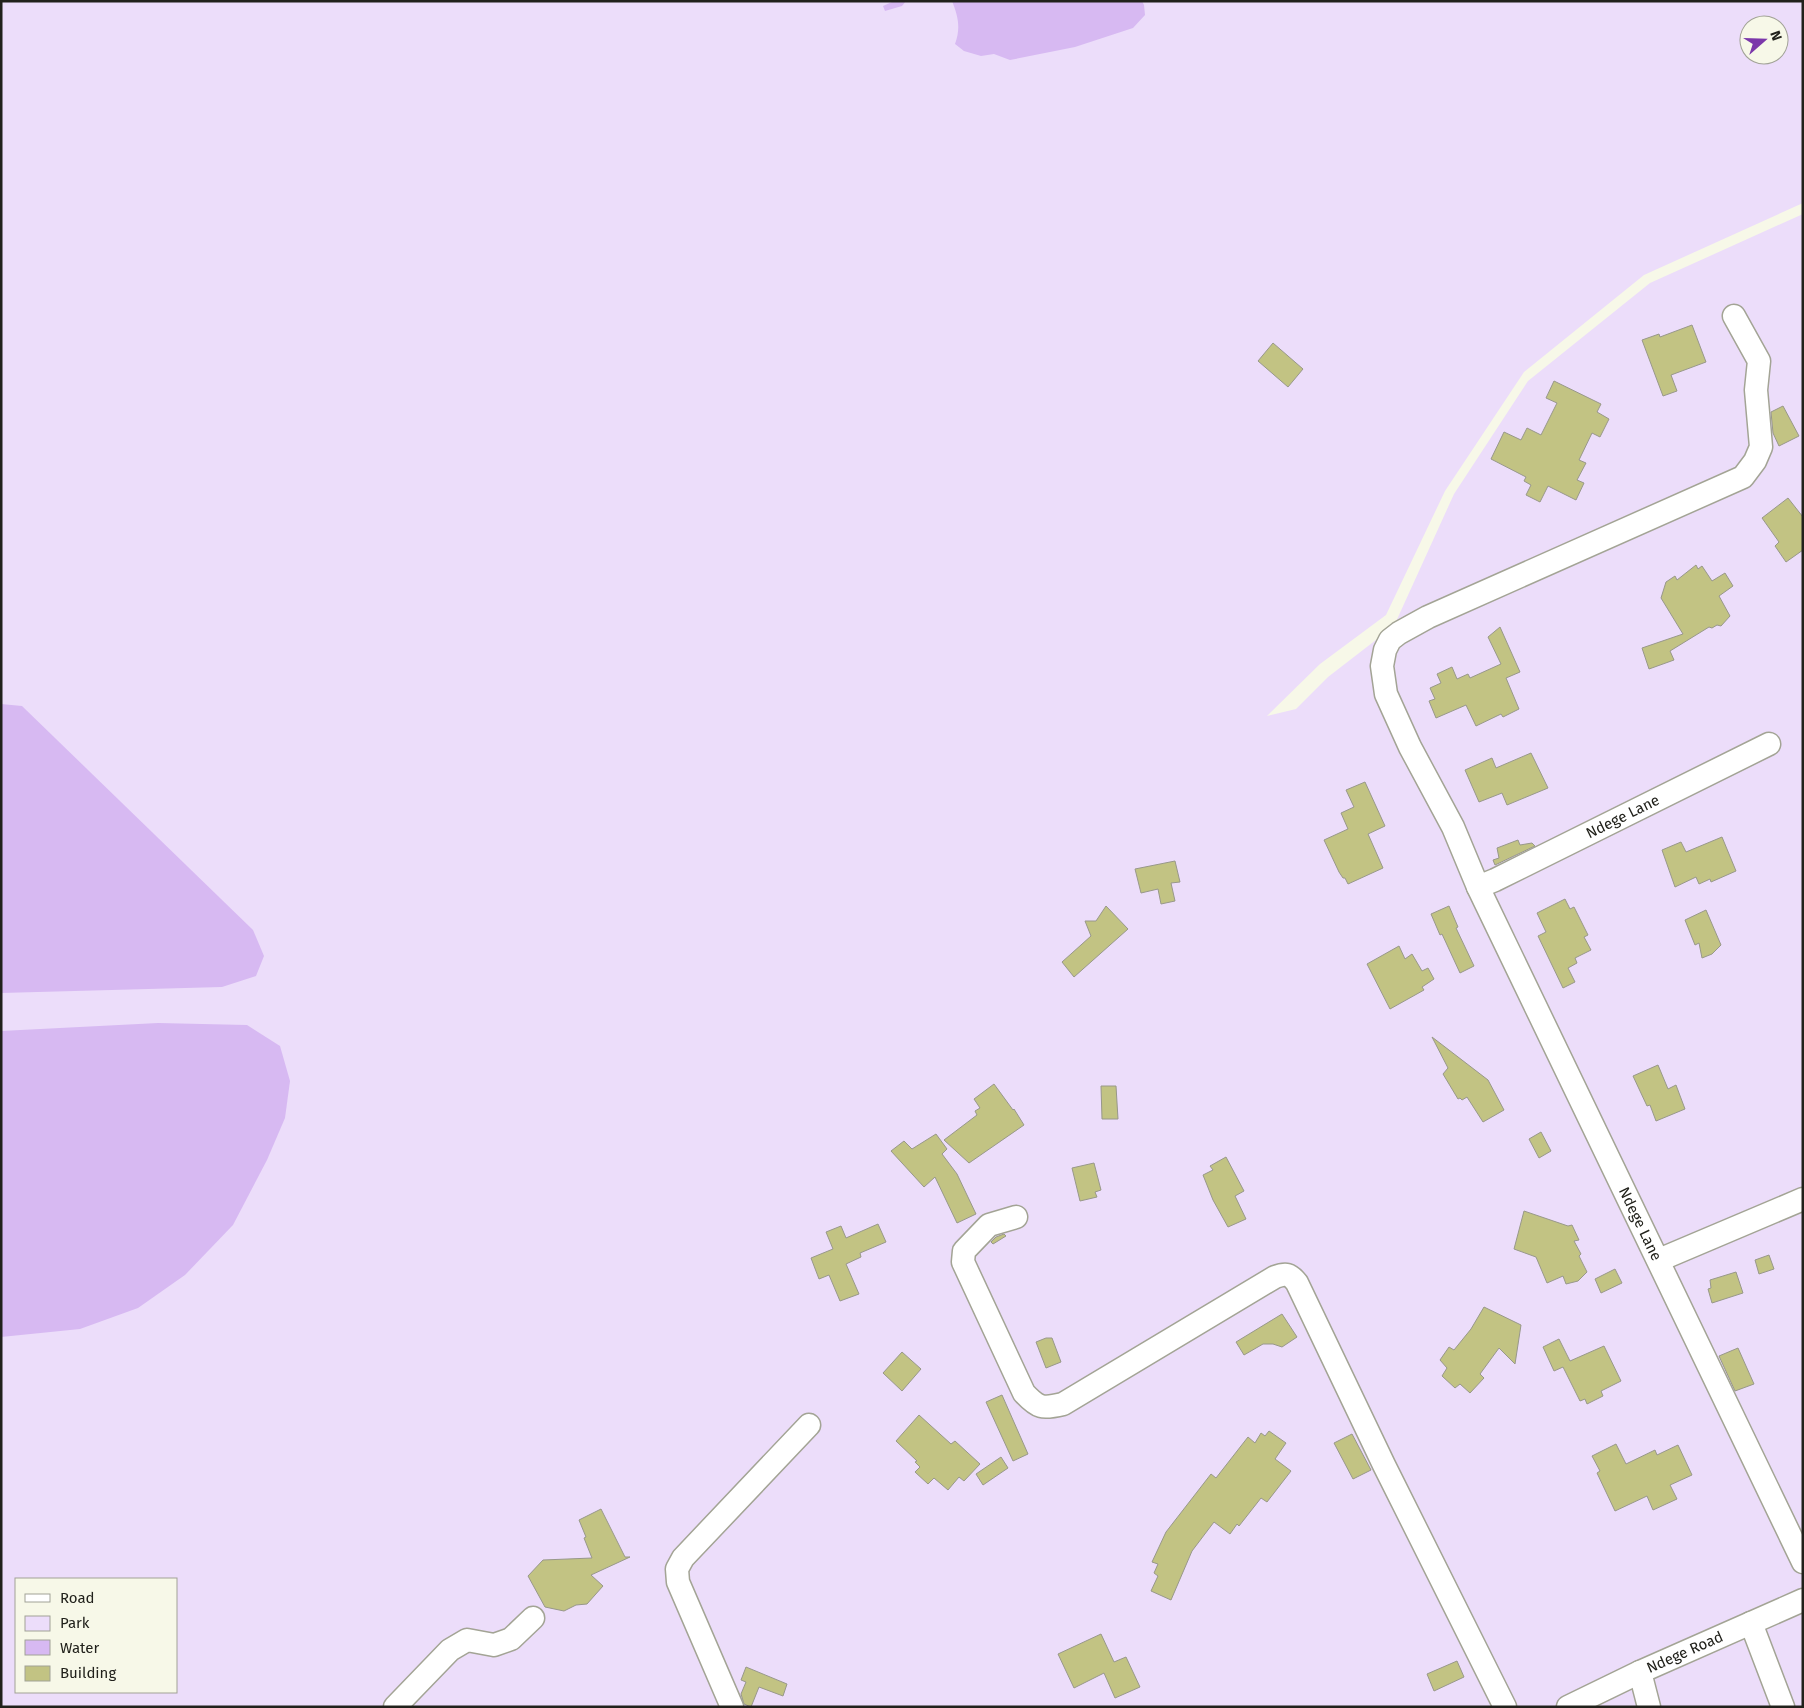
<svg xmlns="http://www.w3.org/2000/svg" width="1804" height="1708" font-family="'Fira Sans',sans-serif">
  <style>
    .green { fill: #ecddfa; fill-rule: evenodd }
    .water { fill: #d7b9f2 }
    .building { fill: #c2c383; stroke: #98988a }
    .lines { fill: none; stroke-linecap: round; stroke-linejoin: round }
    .minor-casing { stroke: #a3a495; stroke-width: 25 }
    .minor { stroke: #fff; stroke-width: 22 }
    .labels { text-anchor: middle; stroke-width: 4.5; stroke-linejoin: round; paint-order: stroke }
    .street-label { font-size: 15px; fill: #21211b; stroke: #f7f8e8 }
  </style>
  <rect width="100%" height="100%" fill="#f7f8e8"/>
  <path class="green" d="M1,1h1802v202l-159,72 -120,97 -79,119 -59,124 -66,49 -53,52 29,-7 32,-32 66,-51 60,-132 74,-113 122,-98 153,-69v1493h-1802zM1749,25h30v30h-30zM16,1579h160v113h-160z"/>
  <g class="water">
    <polygon points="894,1 906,1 902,6 885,11 883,6"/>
    <path d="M952,1h190l2,4 1,10 -12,13 -58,19 -65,13 -16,-6 -13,2 -17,-5 -9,-7c6,-16 3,-28 -3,-43z"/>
    <polygon points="1,704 22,706 253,930 264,956 256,976 222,987 1,993"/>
    <polygon points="158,1023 247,1025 280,1046 290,1081 285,1118 267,1160 233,1225 185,1275 138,1308 80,1329 1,1337 1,1031"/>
  </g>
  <g class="building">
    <polygon points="1692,325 1706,362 1671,375 1677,391 1663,396 1642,340 1659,334 1660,337"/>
    <polygon points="1273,343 1303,369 1288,387 1258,361"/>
    <polygon points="1554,381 1601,404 1597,412 1609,419 1600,437 1592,433 1579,460 1586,463 1577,480 1584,483 1576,500 1548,486 1540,502 1526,495 1531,485 1524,481 1526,477 1491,459 1504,432 1521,440 1527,428 1541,435 1557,403 1546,398"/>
    <polygon points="1783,406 1799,436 1779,446 1773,433 1771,412"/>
    <polygon points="1788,498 1803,517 1803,550 1786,562 1775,546 1779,542 1762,518"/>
    <polygon points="1696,565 1698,569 1702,566 1712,581 1725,573 1733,586 1719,596 1730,616 1721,626 1717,625 1712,628 1709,627 1670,651 1674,660 1649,669 1642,648 1683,634 1661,598 1666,582 1675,576 1677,580"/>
    <polygon points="1500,627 1520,672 1506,678 1519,709 1503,717 1501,714 1476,726 1466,705 1436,718 1429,701 1435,699 1430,688 1441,683 1437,674 1452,667 1457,679 1468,674 1470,678 1501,664 1488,637"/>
    <polygon points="1531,753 1548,788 1507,805 1502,793 1479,802 1465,770 1492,758 1496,768"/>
    <polygon points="1365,782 1385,826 1368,834 1383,868 1348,884 1345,878 1343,878 1339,872 1324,840 1348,829 1341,813 1354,807 1346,790"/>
    <polygon points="1722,837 1736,871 1711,882 1710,879 1699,884 1696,877 1675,887 1662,850 1681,842 1686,852"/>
    <polygon points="1518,840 1520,845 1532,843 1535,846 1495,865 1493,860 1499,858 1497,848"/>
    <polygon points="1175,861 1180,882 1171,883 1175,901 1161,904 1158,889 1141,893 1135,869"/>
    <polygon points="1565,899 1570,909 1574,907 1588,935 1584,937 1591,950 1575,958 1577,963 1568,968 1575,982 1563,988 1538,936 1546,932 1537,913"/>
    <polygon points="1106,906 1128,929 1074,977 1062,962 1091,936 1085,921 1096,921"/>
    <polygon points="1449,906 1458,927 1456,928 1474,966 1460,973 1442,934 1440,935 1431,914"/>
    <polygon points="1706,910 1721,945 1712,954 1702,958 1699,943 1695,945 1685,920"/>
    <polygon points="1399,946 1405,959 1412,954 1422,971 1428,968 1434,979 1422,987 1424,990 1390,1009 1367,964"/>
    <polygon points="1432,1037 1488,1080 1504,1110 1483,1122 1467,1097 1462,1100 1460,1098 1458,1099 1443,1074 1448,1068"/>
    <polygon points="1658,1065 1668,1089 1676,1085 1685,1109 1656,1121 1650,1105 1647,1106 1633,1076"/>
    <polygon points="994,1084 1013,1110 1014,1109 1024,1125 969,1163 944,1140 977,1115 975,1111 980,1108 974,1099"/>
    <polygon points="1101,1086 1116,1086 1118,1119 1102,1119"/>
    <polygon points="1541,1132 1551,1151 1539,1158 1529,1139"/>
    <polygon points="936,1134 947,1149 942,1154 957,1174 976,1214 957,1223 935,1177 924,1187 891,1151 904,1141 912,1149"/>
    <polygon points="1226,1157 1244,1191 1235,1196 1246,1219 1228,1227 1213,1200 1203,1175 1213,1170 1210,1166"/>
    <polygon points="1094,1163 1101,1190 1095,1192 1097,1197 1080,1201 1072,1168"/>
    <polygon points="1524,1211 1568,1226 1572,1225 1579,1240 1574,1241 1581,1254 1579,1256 1587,1272 1578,1281 1566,1284 1563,1276 1547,1283 1536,1257 1514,1249"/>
    <polygon points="878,1224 886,1242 860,1253 861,1257 846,1264 859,1294 840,1301 829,1275 819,1279 811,1258 833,1249 826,1232 841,1226 846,1238"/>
    <polygon points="1004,1234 1006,1236 993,1244 991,1242 996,1237"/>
    <polygon points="1769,1255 1774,1269 1759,1274 1755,1260"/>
    <polygon points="1615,1269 1622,1283 1601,1293 1595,1279"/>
    <polygon points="1736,1272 1743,1293 1712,1303 1708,1289 1711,1288 1710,1280"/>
    <polygon points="1484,1307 1521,1325 1515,1364 1499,1348 1480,1374 1484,1378 1470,1393 1460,1384 1455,1388 1442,1376 1447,1368 1440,1360 1449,1347 1454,1350 1471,1329"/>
    <polygon points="1282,1314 1297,1337 1282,1347 1273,1344 1263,1344 1244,1355 1236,1342"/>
    <polygon points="1046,1338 1052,1338 1061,1362 1046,1368 1036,1342"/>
    <polygon points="1559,1339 1570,1361 1604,1346 1621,1381 1601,1391 1603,1396 1587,1404 1585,1399 1580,1401 1563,1367 1554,1371 1543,1347"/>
    <polygon points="1738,1348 1754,1384 1735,1391 1719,1356"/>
    <polygon points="902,1352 921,1369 902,1391 883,1373"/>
    <polygon points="1002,1395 1028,1454 1013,1461 986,1402"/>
    <polygon points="919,1415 951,1444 955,1441 980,1464 964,1481 959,1477 948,1490 934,1478 928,1484 915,1472 920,1467 915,1462 917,1461 896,1441"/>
    <polygon points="1269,1431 1286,1443 1275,1459 1291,1471 1267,1502 1261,1498 1239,1526 1237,1524 1230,1534 1214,1522 1192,1551 1171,1600 1151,1591 1158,1576 1154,1573 1158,1564 1152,1562 1166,1532 1211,1474 1216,1478 1248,1437 1255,1443 1261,1433 1265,1436"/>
    <polygon points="1352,1434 1371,1470 1353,1479 1334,1443"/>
    <polygon points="1616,1444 1626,1464 1655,1450 1657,1455 1678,1445 1692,1475 1670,1485 1677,1499 1653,1510 1647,1496 1615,1511 1597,1473 1600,1471 1592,1456"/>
    <polygon points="1001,1457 1008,1468 983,1485 976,1474"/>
    <polygon points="601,1509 625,1557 630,1557 591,1575 603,1586 587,1604 576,1605 564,1611 545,1607 528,1576 543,1560 592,1558 584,1538 586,1537 579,1520"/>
    <polygon points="1101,1634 1114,1662 1126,1657 1140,1687 1115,1698 1104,1673 1074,1688 1058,1654"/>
    <polygon points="1457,1661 1464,1677 1434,1691 1427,1674"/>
    <polygon points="746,1667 787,1684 783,1696 759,1687 751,1707 744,1704 741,1694 746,1682 741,1680"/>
  </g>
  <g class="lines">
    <defs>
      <g id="minor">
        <path id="s1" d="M1734,316l25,45 -3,29 5,57 -6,14 -12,16 -315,140 -29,16 -9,7 -5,10 -3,16 4,28 24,53 43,80 25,60 325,675"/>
        <path id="s2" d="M1478,887l17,-7 274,-136"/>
        <path d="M1016,1217l-27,8 -25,26 -1,11 61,131c14,15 18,16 39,11l212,-127c11,-4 15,-3 22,6l87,182 121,242"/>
        <polyline points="1659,1260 1803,1199"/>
        <polyline points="1751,1623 1783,1707"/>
        <polyline points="1640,1672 1649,1707"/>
        <polyline points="395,1707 450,1650 467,1640 494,1645 511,1639 533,1618"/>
        <polyline points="732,1707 678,1582 677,1569 683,1558 809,1425"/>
        <path id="s3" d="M1568,1707l72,-35 163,-72"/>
      </g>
    </defs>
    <use href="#minor" class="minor-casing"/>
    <use href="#minor" class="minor"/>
  </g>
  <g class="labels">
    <g class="street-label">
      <text dy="5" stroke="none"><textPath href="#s2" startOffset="161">Ndege Lane</textPath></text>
      <text dy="5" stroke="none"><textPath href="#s1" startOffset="1206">Ndege Lane</textPath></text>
      <text dy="5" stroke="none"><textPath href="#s3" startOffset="129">Ndege Road</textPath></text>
    </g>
  </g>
  <rect width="1804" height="1708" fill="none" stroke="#21211b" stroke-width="5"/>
  <rect x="15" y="1578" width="162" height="115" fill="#f7f8e8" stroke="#a1a296"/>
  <rect x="25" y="1594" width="25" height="8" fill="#ffffff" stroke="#a1a296"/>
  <text x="60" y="1603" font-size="15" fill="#21211b">Road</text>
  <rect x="25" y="1616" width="25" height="15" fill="#ecddfa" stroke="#a1a296"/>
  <text x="60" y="1628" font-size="15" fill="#21211b">Park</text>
  <rect x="25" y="1640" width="25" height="15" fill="#d7b9f2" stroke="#a1a296"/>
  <text x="60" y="1653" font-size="15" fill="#21211b">Water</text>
  <rect x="25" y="1666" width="25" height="15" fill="#c2c383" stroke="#a1a296"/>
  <text x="60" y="1678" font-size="15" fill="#21211b">Building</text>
  <g transform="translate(1764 40) rotate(70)"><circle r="24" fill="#f7f8e8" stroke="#a1a296"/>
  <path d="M0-4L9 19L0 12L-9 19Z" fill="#7b37aa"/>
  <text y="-8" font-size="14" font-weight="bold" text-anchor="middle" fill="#21211b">N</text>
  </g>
</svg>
